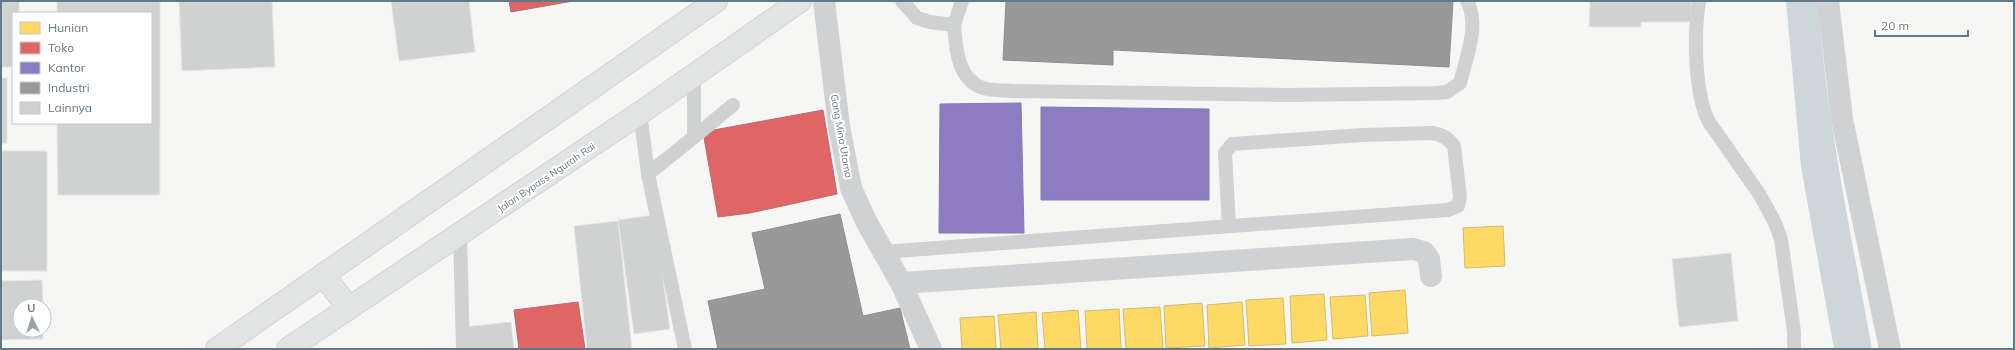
<svg xmlns="http://www.w3.org/2000/svg" width="2015" height="350" font-family="Mulish,sans-serif">
  <style>
    .water { fill: #ced6d9 }
    .homes { fill: #ffd966; stroke: #d0bc70 }
    .shops { fill: #e06666; stroke: #bb6b70 }
    .offices { fill: #8e7cc3; stroke: #817bb1 }
    .industry { fill: #999; stroke: #898f94 }
    .building { fill: #d0d1d1; stroke: #e6e6e4 }
    .lines { fill: none; stroke-linecap: round; stroke-linejoin: round }
    .highway-casing { stroke: #d1d3d4; stroke-width: 24 }
    .lane { stroke: #d0d1d2; stroke-width: 14 }
    .street { stroke: #d0d1d2; stroke-width: 22 }
    .highway { stroke: #e2e3e3; stroke-width: 22 }
    .labels { text-anchor: middle; stroke-width: 4; stroke-linejoin: round; paint-order: stroke }
    .street-label { font-size: 10px; fill: #647887; stroke: #fff }
  </style>
  <rect width="100%" height="100%" fill="#f6f6f5"/>
  <path class="water" d="M1786,1h32c8,117 33,233 54,348h-38l-33,-182z"/>
  <g class="homes">
    <polygon points="1503,226 1505,266 1465,268 1463,228"/>
    <polygon points="1405,290 1408,333 1372,336 1369,293"/>
    <polygon points="1324,294 1327,340 1292,343 1290,296"/>
    <polygon points="1365,295 1368,336 1333,339 1330,297"/>
    <polygon points="1283,298 1286,344 1249,346 1246,300"/>
    <polygon points="1242,302 1245,345 1209,348 1207,305"/>
    <polygon points="1202,303 1205,346 1166,348 1164,306"/>
    <polygon points="1160,307 1163,349 1126,349 1123,309"/>
    <polygon points="1119,309 1121,349 1087,349 1085,311"/>
    <polygon points="1078,310 1081,349 1045,349 1042,313"/>
    <polygon points="1036,312 1038,349 1001,349 998,315"/>
    <polygon points="994,316 996,349 962,349 960,318"/>
  </g>
  <g class="shops">
    <polygon points="509,1 573,1 511,12"/>
    <polygon points="823,110 837,194 750,213 718,217 703,132"/>
    <polygon points="578,302 585,349 519,349 514,310"/>
  </g>
  <g class="offices">
    <polygon points="1021,103 1024,233 939,233 940,104"/>
    <polygon points="1041,107 1209,109 1209,200 1041,200"/>
  </g>
  <g class="industry">
    <polygon points="1006,1 1453,1 1449,67 1113,50 1113,65 1003,60"/>
    <polygon points="840,214 863,316 900,308 910,349 718,349 708,301 765,289 752,233"/>
  </g>
  <g class="building">
    <polygon points="1,1 19,1 19,13 13,13 13,67 1,67"/>
    <polygon points="57,1 160,1 160,195 58,195 57,123 151,123 151,13 57,13"/>
    <polygon points="179,1 272,1 275,67 182,71"/>
    <polygon points="391,1 469,1 475,52 399,61"/>
    <polygon points="1590,1 1691,1 1691,22 1641,22 1641,27 1589,27"/>
    <rect x="1" y="78" width="6" height="65"/>
    <rect x="1" y="151" width="46" height="120"/>
    <polygon points="654,215 670,329 634,334 618,220"/>
    <polygon points="618,221 632,349 587,349 574,226"/>
    <polygon points="1731,253 1738,321 1679,327 1672,259"/>
    <polygon points="42,280 43,306 20,306 20,330 43,330 43,339 1,340 1,281"/>
    <polygon points="511,322 514,349 466,349 464,327"/>
  </g>
  <g class="lines">
    <defs>
      <g id="highway">
        <polyline points="323,275 348,307"/>
        <polyline points="217,349 716,1"/>
        <polyline points="288,349 640,113 800,1"/>
      </g>
    </defs>
    <use href="#highway" class="highway-casing"/>
    <g class="lane">
      <polyline points="902,1 917,18 930,22 954,25 962,1"/>
      <path d="M1699,1c-5,32 -5,92 10,121l51,73 15,28 6,16 13,93v17"/>
      <path d="M954,25c2,23 3,54 29,63 9,3 21,2 31,3l274,4 149,-2 10,-1 13,-9c6,-24 20,-58 7,-82"/>
      <polyline points="640,113 648,174 685,349"/>
      <polyline points="694,137 733,105"/>
      <polyline points="648,174 694,137 694,76"/>
      <polyline points="460,235 463,349"/>
      <path d="M883,252l565,-42 10,-4 2,-9 -6,-51c-7,-9 -13,-12 -23,-13l-68,2 -131,9 -7,9 4,73"/>
    </g>
    <g class="street">
      <polyline points="824,1 839,126 851,188 866,221 901,283 931,349"/>
      <polyline points="1828,1 1842,119 1890,349"/>
      <polyline points="901,283 1413,249 1424,252 1429,259 1431,276"/>
    </g>
    <use href="#highway" class="highway"/>
  </g>
  <g class="labels">
    <g class="street-label">
      <text transform="translate(842 136) rotate(80)" y="4">Gang Mina Utama</text>
      <text transform="translate(546 177) rotate(-34)" y="4">Jalan Bypass Ngurah Rai</text>
    </g>
  </g>
  <rect width="2015" height="350" fill="none" stroke="#647887" stroke-width="4"/>
  <rect x="12" y="12" width="140" height="112" fill="#ffffff" stroke="#c1c9cf"/>
  <rect x="20" y="22" width="20" height="12" fill="#ffd966" stroke="#c1c9cf"/>
  <text x="48" y="32" font-size="12" fill="#647887">Hunian</text>
  <rect x="20" y="42" width="20" height="12" fill="#e06666" stroke="#c1c9cf"/>
  <text x="48" y="52" font-size="12" fill="#647887">Toko</text>
  <rect x="20" y="62" width="20" height="12" fill="#8e7cc3" stroke="#c1c9cf"/>
  <text x="48" y="72" font-size="12" fill="#647887">Kantor</text>
  <rect x="20" y="82" width="20" height="12" fill="#999999" stroke="#c1c9cf"/>
  <text x="48" y="92" font-size="12" fill="#647887">Industri</text>
  <rect x="20" y="102" width="20" height="12" fill="#d0d1d1" stroke="#c1c9cf"/>
  <text x="48" y="112" font-size="12" fill="#647887">Lainnya</text>
  <g transform="translate(32 318) rotate(356)"><circle r="19" fill="#ffffff" stroke="#c1c9cf"/>
  <path d="M0-3L7 15L0 10L-7 15Z" fill="#97a4ae"/>
  <text y="-6" font-size="11" font-weight="bold" text-anchor="middle" fill="#647887">U</text>
  </g>
  <path d="M1875 30v6h93v-6" fill="none" stroke="#647887" stroke-width="2"/>
  <text x="1881" y="30" font-size="12" fill="#647887" stroke="#ffffff" stroke-width="3" paint-order="stroke">20 m</text>
</svg>
